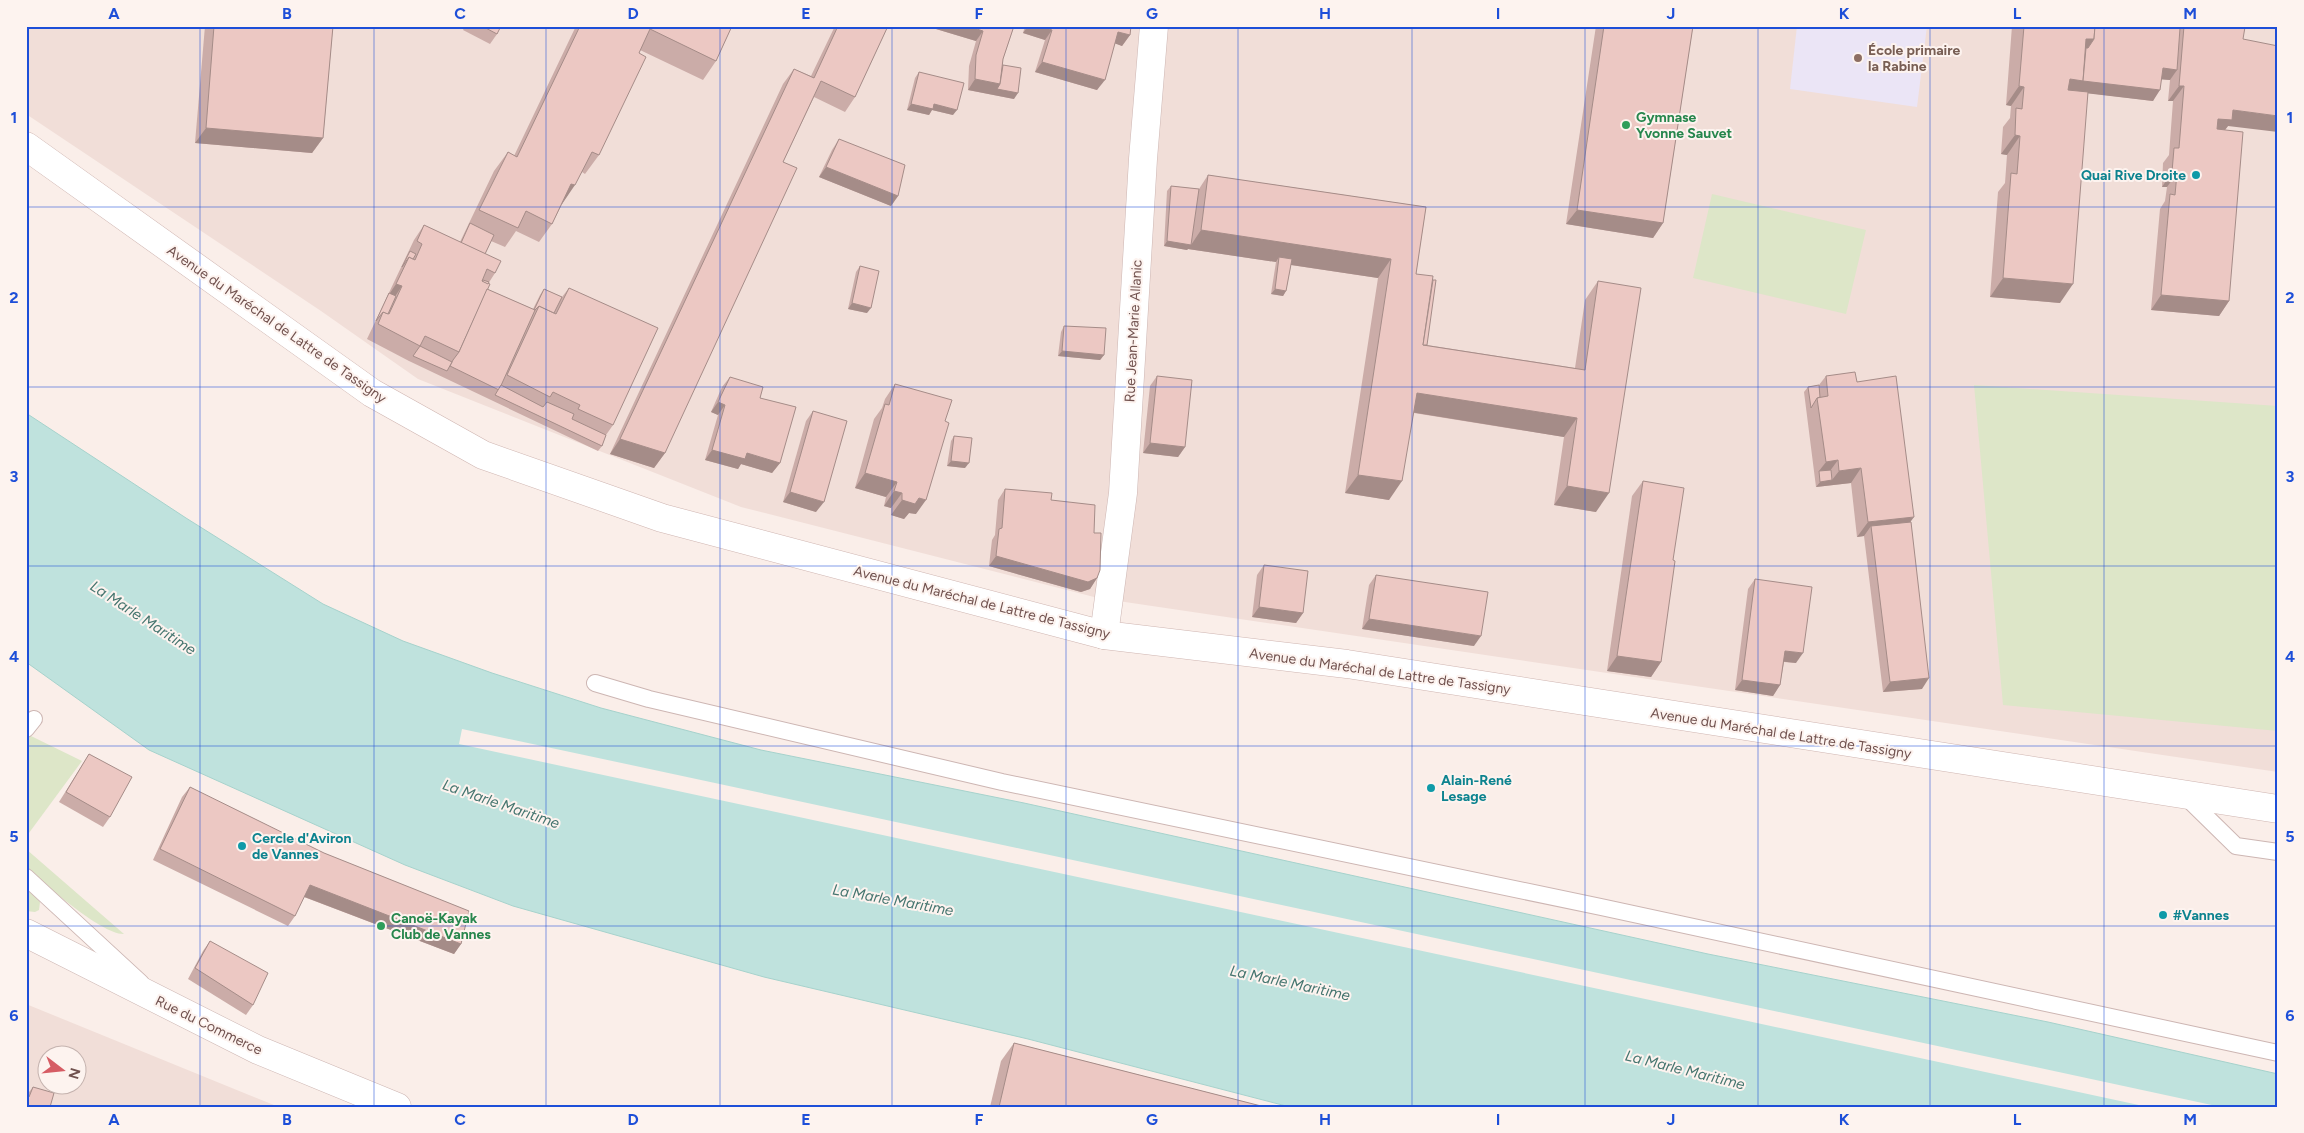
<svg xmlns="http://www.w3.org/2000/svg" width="2304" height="1133" font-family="Figtree,sans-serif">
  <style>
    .residential { fill: #f1ded8; fill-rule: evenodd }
    .education { fill: #ebe5f6 }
    .green { fill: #dde6c8 }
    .water { fill: #bfe2dd; stroke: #a6d2cc }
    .pier { fill: #faeee9 }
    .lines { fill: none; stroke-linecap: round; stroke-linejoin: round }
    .service-casing { stroke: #cdb6b3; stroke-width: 18 }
    .minor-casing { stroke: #cdb6b3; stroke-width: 29 }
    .tertiary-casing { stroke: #cdb6b3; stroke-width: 29 }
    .secondary-casing { stroke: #cfb5b1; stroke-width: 29 }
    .service { stroke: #fff; stroke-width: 16 }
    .minor { stroke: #fff; stroke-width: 28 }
    .tertiary { stroke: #fff; stroke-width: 28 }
    .secondary { stroke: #fff; stroke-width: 28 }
    .wall { fill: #cbaca8 }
    .shaded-wall { fill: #a58c88 }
    .building { fill: #ecc8c3; stroke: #a58c88 }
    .grid { fill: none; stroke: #1d4ed8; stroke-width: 1; stroke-opacity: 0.55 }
    .education-dot { fill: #8d6e63; stroke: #fdf3ef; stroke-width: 2 }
    .leisure-dot { fill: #2e9e5b; stroke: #fdf3ef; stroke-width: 2 }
    .culture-dot { fill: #0f9aa8; stroke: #fdf3ef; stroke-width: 2 }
    .labels { text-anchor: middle; stroke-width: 4; stroke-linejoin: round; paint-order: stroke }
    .education-label { font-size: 14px; font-weight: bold; fill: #785e54; stroke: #fdf3ef; text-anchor: start }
    .leisure-label { font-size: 14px; font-weight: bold; fill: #27864d; stroke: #fdf3ef; text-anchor: start }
    .culture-label { font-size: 14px; font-weight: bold; fill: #0d838f; stroke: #fdf3ef; text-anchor: start }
    .street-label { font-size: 14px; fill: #71524f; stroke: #fdf3ef }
    .water-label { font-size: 15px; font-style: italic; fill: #45756f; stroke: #fdf3ef }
    .neatline { fill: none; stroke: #1d4ed8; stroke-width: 2 }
    .grid-label { font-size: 16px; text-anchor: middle; font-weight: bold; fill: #1d4ed8 }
  </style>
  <rect width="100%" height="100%" fill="#faeee9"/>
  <g class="residential">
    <polygon points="26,26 2278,26 2278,772 1098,598 741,507 418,379 321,311 26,114"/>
    <path d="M26,1004l223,91 30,12h-253zM48,1056h30v30h-30z"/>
  </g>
  <polygon class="education" points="1797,26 1927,26 1917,107 1790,89"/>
  <g class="green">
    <polygon points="1712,194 1866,230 1846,314 1693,278"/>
    <polygon points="1974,385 2278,406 2278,731 2003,705"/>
    <polygon points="31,736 82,761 26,837 26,739"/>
    <path d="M26,849l98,85c-22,1 -80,-51 -98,-66z"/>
    <polygon points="26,886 40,902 39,910 35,912 26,911"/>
  </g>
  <polygon class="water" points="26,413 186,518 323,604 403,641 492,673 601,708 761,750 1024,803 1708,954 2048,1022 2278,1074 2278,1107 1290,1107 1028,1039 764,977 513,906 405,865 149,750 26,662"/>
  <polygon class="pier" points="462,729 631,765 2221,1107 2148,1107 459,744"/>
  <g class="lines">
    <defs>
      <g id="service">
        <polyline points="595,683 649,699 1002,782 1601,907 2278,1053"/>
        <polyline points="26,729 34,719"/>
        <polyline points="2185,796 2236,846 2278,852"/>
        <polyline points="26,877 141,983"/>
      </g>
      <polyline id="minor" points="1104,635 1123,493 1143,159 1154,26"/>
      <polyline id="tertiary" points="26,933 258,1050 397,1107"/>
      <polyline id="secondary" points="26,146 372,393 483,455 662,518 1104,635 1347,664 2278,809"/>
    </defs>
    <use href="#service" class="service-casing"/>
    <use href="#minor" class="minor-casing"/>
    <use href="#tertiary" class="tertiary-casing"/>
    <use href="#secondary" class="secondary-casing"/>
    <use href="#service" class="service"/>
    <use href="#minor" class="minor"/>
    <use href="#tertiary" class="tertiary"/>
    <use href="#secondary" class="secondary"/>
  </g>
  <g class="wall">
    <polygon points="205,26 333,26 323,138 312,153 195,143"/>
    <polygon points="465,26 501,26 497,34 490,44 463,30"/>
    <polygon points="576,26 732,26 716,61 703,80 640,50 599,155 585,174 582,172 562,204 552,224 539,242 516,231 505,247 491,241 485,254 495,273 488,284 487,289 533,309 540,295 544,289 562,297 569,288 613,425 606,435 602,446 598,451 409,361 367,339 414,240 424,225 460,242 494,171 508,152 514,156"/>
    <polygon points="835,26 888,26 855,97 845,112 814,97 783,162 665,453 654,468 610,454 783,84 794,69 811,76"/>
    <polygon points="926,26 1014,26 1003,59 1003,65 1014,99 968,90 969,66 976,41"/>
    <polygon points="1025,26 1131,26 1130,35 1122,46 1115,43 1097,90 1035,72 1045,40 1023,33"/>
    <polygon points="1596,26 1693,26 1663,223 1653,238 1566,224"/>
    <polygon points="2012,26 2172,26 2176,27 2176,26 2242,26 2228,126 2225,130 2229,301 2219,316 2151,310 2160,209 2165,201 2167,187 2162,187 2163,163 2169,155 2173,101 2168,101 2170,80 2162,79 2153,101 2088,93 2060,303 1990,297 1998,192 2005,183 2007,155 2001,154 2003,127 2010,118 2011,106 2006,105"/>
    <polygon points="919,72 953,115 932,110 929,115 907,110 915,78"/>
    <polygon points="839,139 898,196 891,206 819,177 832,150"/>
    <polygon points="1208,175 1426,207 1416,274 1427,345 1575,368 1585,300 1598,281 1596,512 1554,505 1564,437 1414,413 1389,500 1345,493 1378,278 1291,265 1286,291 1283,296 1271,294 1276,262 1188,249 1187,250 1164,246 1167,191 1171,186 1199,189"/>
    <polygon points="860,266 867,313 848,309 856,272"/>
    <polygon points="1064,326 1104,355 1100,360 1058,356 1061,332"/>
    <polygon points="1157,376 1185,447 1178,457 1143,453 1150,386"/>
    <polygon points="1826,376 1857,382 1911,522 1922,689 1883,692 1864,536 1857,537 1851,483 1816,487 1804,392 1808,387 1819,385"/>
    <polygon points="730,377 760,398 780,463 772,473 741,464 738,469 705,460 718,415 711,412 722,387"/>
    <polygon points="895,384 916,514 909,513 904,519 891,515 891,508 884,506 886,497 855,488 874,419 882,408 885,399"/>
    <polygon points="813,411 816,512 783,502 806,421"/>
    <polygon points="954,436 965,468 947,466 951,441"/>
    <polygon points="1643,481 1673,560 1661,662 1651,677 1607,671 1632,496"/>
    <polygon points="1005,489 1051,500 1094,533 1097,578 1090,589 1081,592 989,566 992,540 995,535 998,500"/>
    <polygon points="1264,565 1303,613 1296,623 1252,617 1257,575"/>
    <polygon points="1376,575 1474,646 1362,629 1369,585"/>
    <polygon points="1755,579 1796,663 1784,662 1780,685 1773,696 1735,690 1748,589"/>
    <polygon points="89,754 110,817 103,827 59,802"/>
    <polygon points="190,787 461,944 454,954 304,897 295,916 288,926 153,860 182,797"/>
    <polygon points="210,941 253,1005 246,1015 188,979 203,951"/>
    <polygon points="1014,1043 1265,1107 990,1107 1001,1061"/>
    <polygon points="33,1087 50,1107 26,1096"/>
  </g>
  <g class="shaded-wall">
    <polygon points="926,26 968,26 983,31 976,41"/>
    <polygon points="1028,26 1040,26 1052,30 1045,40 1023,33"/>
    <polygon points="1118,32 1130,35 1122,46 1111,42"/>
    <polygon points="2086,39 2094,39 2081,58"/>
    <polygon points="1042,62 1105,80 1097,90 1035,72"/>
    <polygon points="2163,68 2177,70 2170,80 2156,79"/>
    <polygon points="975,79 1000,84 1018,93 1014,99 968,90"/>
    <polygon points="2070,79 2160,90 2153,101 2076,92 2056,98"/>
    <polygon points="2019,86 2024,87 2011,106 2006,105"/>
    <polygon points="2179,86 2184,86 2173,101 2168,101"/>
    <polygon points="911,104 934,104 957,110 953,115 932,110 929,115 907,110"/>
    <polygon points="2233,110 2278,116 2278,132 2228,126 2221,135 2207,134 2218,119"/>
    <polygon points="206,128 323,138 312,153 195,143"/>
    <polygon points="2015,135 2020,136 2007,155 2001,154"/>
    <polygon points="826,167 898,196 891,206 819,177"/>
    <polygon points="2172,172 2177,173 2167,187 2162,187"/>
    <polygon points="571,184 575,185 562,204 558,203"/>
    <polygon points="1577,210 1663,223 1653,238 1566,224"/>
    <polygon points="1201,230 1391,259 1378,278 1278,263 1279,257 1276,262 1188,249 1187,250 1164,246 1167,241 1191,245"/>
    <polygon points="2003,278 2073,284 2060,303 1990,297"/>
    <polygon points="396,284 402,286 392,301 389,293 386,299"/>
    <polygon points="1275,289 1286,291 1283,296 1271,294"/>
    <polygon points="2161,295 2229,301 2219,316 2151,310"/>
    <polygon points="852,303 871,308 867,313 848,309"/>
    <polygon points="1062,351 1104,355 1100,360 1058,356"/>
    <polygon points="1417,393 1577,418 1564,437 1404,411"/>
    <polygon points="718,402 725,405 718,415 711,412"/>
    <polygon points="620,439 665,453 654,468 610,454"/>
    <polygon points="1150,443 1185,447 1178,457 1143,453"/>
    <polygon points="712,450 747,453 780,463 772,473 741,464 738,469 705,460"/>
    <polygon points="1838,460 1827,475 1819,471 1826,462"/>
    <polygon points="951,461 969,463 965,468 947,466"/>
    <polygon points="1861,468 1851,483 1816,487 1820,482 1832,480 1839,471"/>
    <polygon points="865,473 897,482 886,497 855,488"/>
    <polygon points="1358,475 1402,481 1389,500 1345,493"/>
    <polygon points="1567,486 1609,493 1596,512 1554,505"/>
    <polygon points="894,491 902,493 891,508 884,506"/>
    <polygon points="790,492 824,502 816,512 783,502"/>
    <polygon points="919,498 926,500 916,514 909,513 904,519 891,515 902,500"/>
    <polygon points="1914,517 1903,532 1871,526 1864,536 1857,537 1868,522"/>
    <polygon points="996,556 1097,578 1090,589 1081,592 989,566"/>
    <polygon points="1259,607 1303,613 1296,623 1252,617"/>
    <polygon points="1369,619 1481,636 1474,646 1362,629"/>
    <polygon points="1785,651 1803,653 1796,663 1778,661"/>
    <polygon points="1617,656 1661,662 1651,677 1607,671"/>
    <polygon points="1929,678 1922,689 1883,692 1890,682"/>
    <polygon points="1742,680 1780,685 1773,696 1735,690"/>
    <polygon points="310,885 461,944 454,954 302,896"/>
  </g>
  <g class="building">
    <polygon points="214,26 333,26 323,138 206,128"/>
    <polygon points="482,26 501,26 497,34"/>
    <polygon points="580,26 732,26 716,61 650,29 639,53 646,57 599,155 592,152 575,185 571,184 552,224 526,211 518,228 479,210 508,152 517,157"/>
    <polygon points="838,26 888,26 855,97 821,81 783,162 797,168 665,453 620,439 794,69 814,78"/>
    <polygon points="968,26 1014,26 1003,59 1000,84 975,79 976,55 983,31"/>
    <polygon points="1040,26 1131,26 1130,35 1118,32 1105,80 1042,62 1052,30"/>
    <polygon points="1604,26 1693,26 1663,223 1577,210"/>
    <polygon points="2024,26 2095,26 2094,39 2086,39 2083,81 2070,79 2068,90 2088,92 2073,284 2003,278 2011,173 2017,174 2020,136 2015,135 2016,108 2022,109 2024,87 2019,86"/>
    <polygon points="2095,26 2172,26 2180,28 2177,70 2163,68 2160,90 2083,81 2086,48 2088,48 2094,39"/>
    <polygon points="2184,26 2242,26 2245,27 2243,39 2278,46 2278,116 2233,110 2232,120 2218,119 2217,129 2243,132 2229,301 2161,295 2170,194 2175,195 2177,173 2172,172 2174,148 2179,148 2184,86 2179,86"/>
    <polygon points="1003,65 1021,68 1018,93 997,89 1000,84"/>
    <polygon points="919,72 964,83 957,110 934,104 933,109 911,104"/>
    <polygon points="839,139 905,165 898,196 826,167"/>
    <polygon points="1208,175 1426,207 1416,274 1433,276 1423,345 1585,370 1598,281 1641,288 1609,493 1567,486 1577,418 1417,393 1402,481 1358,475 1391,259 1201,230"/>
    <polygon points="1171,186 1199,189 1191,245 1167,241"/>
    <polygon points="470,223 494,235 485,254 461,243"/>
    <polygon points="424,225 501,261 495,273 487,269 482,281 490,284 459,352 425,336 420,346 378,324 383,312 389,314 402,286 396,284 409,257 415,260 422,244 417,241"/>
    <polygon points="410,251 416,254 413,259 409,257 402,267"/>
    <polygon points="1279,257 1292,259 1286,291 1275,289"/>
    <polygon points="860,266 879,271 871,308 852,303"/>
    <polygon points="483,280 489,282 488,284 482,281"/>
    <polygon points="1433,280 1436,280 1427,345 1423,345"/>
    <polygon points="569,288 658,328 613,425 578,409 580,405 553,392 550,397 507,375 539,306 556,314"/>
    <polygon points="487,289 535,310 499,390 450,366 453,360 459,352"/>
    <polygon points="544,289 562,297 554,313 539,306 535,310 534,310"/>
    <polygon points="389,293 396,296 388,314 383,312 376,321"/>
    <polygon points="1064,326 1106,328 1104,355 1062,351"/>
    <polygon points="420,346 452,362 447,371 413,356"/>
    <polygon points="1855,372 1857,382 1896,376 1914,517 1868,522 1861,468 1839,471 1838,460 1826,462 1817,398 1828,396 1826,376"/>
    <polygon points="1157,376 1192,380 1185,447 1150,443"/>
    <polygon points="730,377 763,387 760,398 796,407 780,463 747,453 745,459 712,450 725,405 718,402"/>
    <polygon points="895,384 952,400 945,421 949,423 926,500 919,498 915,504 902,500 902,493 894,491 897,482 865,473 885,404 889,405"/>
    <polygon points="501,385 543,407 547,402 574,414 572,419 606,435 602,446 495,395"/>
    <polygon points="1819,385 1820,397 1817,398 1811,408 1808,387"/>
    <polygon points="813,411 847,421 824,502 790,492"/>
    <polygon points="954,436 972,438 969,463 951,461"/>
    <polygon points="1831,470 1832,480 1820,482 1819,471"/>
    <polygon points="1643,481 1684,488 1673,560 1675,561 1661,662 1617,656"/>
    <polygon points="1005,489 1052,493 1051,500 1095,505 1094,533 1101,533 1100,570 1097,578 1088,582 996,556 999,529 1002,528"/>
    <polygon points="1911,522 1929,678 1890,682 1871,526"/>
    <polygon points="1264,565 1308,571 1303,613 1259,607"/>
    <polygon points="1376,575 1488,592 1481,636 1369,619"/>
    <polygon points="1755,579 1812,587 1803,653 1785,651 1780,685 1742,680"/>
    <polygon points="89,754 132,777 110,817 66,792"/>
    <polygon points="190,787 324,853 469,911 461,944 310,885 295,916 160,849"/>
    <polygon points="210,941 268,973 253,1005 195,968"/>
    <polygon points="1014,1043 1265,1107 999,1107"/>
    <polygon points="33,1087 54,1093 50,1107 26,1107 26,1096 29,1097"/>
  </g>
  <path class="grid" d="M200,26v1081M374,26v1081M546,26v1081M720,26v1081M892,26v1081M1066,26v1081M1238,26v1081M1412,26v1081M1585,26v1081M1758,26v1081M1930,26v1081M2104,26v1081M26,207h2252M26,387h2252M26,566h2252M26,746h2252M26,926h2252"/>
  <circle class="education-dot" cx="1858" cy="58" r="5"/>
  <g class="leisure-dot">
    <circle cx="1626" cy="125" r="5"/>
    <circle cx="381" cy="926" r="5"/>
  </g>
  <g class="culture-dot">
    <circle cx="2196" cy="175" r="5"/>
    <circle cx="1431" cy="788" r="5"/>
    <circle cx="242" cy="846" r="5"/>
    <circle cx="2163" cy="915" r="5"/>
  </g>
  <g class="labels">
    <g class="education-label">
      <text x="1868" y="55">École primaire<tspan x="1868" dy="16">la Rabine</tspan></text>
    </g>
    <g class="leisure-label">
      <text x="1636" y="122">Gymnase<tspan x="1636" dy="16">Yvonne Sauvet</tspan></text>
      <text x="391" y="923">Canoë-Kayak<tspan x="391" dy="16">Club de Vannes</tspan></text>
    </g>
    <g class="culture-label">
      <text x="2186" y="180" text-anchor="end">Quai Rive Droite</text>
      <text x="1441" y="785">Alain-René<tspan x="1441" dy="16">Lesage</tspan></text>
      <text x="252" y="843">Cercle d'Aviron<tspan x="252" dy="16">de Vannes</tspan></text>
      <text x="2173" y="920">#Vannes</text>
    </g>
    <g class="street-label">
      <text transform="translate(277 324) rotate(35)" y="5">Avenue du Maréchal de Lattre de Tassigny</text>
      <text transform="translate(1133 331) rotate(-87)" y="5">Rue Jean-Marie Allanic</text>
      <text transform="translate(982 602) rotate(14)" y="5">Avenue du Maréchal de Lattre de Tassigny</text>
      <text transform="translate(1380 671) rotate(8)" y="5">Avenue du Maréchal de Lattre de Tassigny</text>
      <text transform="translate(1781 733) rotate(9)" y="5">Avenue du Maréchal de Lattre de Tassigny</text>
      <text transform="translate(209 1025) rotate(26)" y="5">Rue du Commerce</text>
    </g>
    <g class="water-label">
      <text transform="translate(143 618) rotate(33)" y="5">La Marle Maritime</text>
      <text transform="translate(501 804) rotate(19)" y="5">La Marle Maritime</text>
      <text transform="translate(893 900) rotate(10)" y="5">La Marle Maritime</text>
      <text transform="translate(1290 983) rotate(12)" y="5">La Marle Maritime</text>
      <text transform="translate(1685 1070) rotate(14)" y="5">La Marle Maritime</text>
    </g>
  </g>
  <rect width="2304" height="1133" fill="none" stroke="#fdf3ef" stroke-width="55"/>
  <g transform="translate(62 1070) rotate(106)"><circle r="24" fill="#fdf3ef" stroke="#c5b3af"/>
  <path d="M0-4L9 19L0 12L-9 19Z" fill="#d65c64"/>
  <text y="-8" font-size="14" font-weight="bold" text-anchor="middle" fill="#71524f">N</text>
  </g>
  <rect x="28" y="28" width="2248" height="1078" class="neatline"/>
  <g class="grid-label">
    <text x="114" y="19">A</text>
    <text x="287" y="19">B</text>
    <text x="460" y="19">C</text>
    <text x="633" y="19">D</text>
    <text x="806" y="19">E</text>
    <text x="979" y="19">F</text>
    <text x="1152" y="19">G</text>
    <text x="1325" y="19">H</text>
    <text x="1498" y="19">I</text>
    <text x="1671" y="19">J</text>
    <text x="1844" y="19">K</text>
    <text x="2017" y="19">L</text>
    <text x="2190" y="19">M</text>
    <text x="14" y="123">1</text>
    <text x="2290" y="123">1</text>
    <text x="14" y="303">2</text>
    <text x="2290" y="303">2</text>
    <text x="14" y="482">3</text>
    <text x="2290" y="482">3</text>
    <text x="14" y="662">4</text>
    <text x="2290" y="662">4</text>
    <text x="14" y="842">5</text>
    <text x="2290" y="842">5</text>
    <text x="14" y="1021">6</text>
    <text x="2290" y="1021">6</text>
    <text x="114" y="1125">A</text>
    <text x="287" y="1125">B</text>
    <text x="460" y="1125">C</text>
    <text x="633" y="1125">D</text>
    <text x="806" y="1125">E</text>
    <text x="979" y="1125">F</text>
    <text x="1152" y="1125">G</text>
    <text x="1325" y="1125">H</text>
    <text x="1498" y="1125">I</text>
    <text x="1671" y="1125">J</text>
    <text x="1844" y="1125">K</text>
    <text x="2017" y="1125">L</text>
    <text x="2190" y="1125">M</text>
  </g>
</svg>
